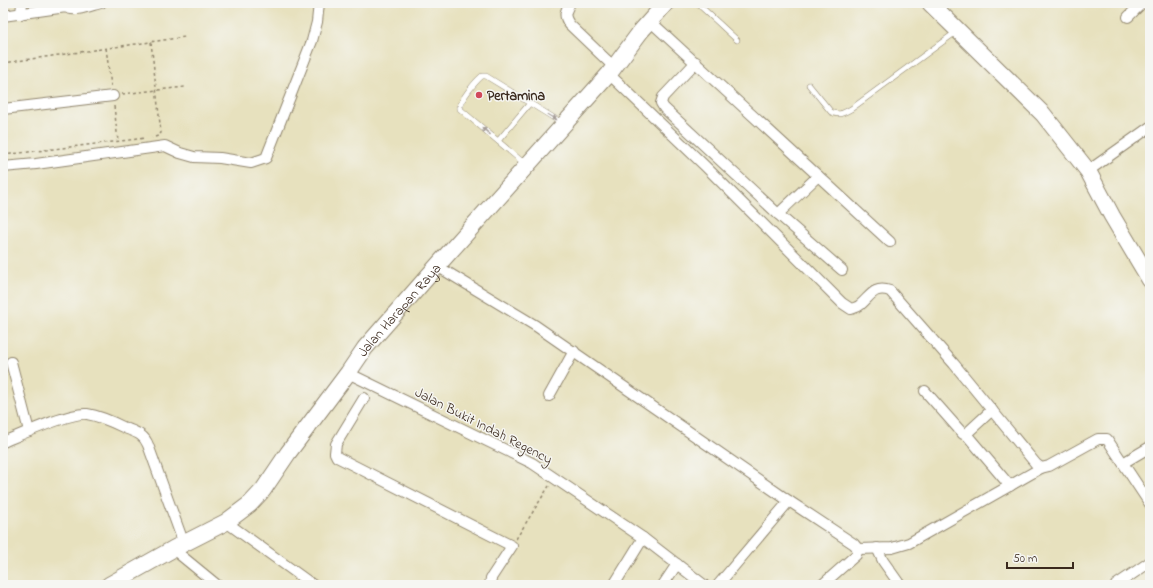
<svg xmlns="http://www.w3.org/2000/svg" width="1153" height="588" font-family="'Indie Flower',sans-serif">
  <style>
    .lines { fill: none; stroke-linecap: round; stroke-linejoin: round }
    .service-casing { stroke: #91866e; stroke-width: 6 }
    .minor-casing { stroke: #91866e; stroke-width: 12 }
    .primary-casing { stroke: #91866e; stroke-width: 18 }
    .path { stroke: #91866e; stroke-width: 1.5; stroke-dasharray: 3 3; stroke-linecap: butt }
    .service { stroke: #fff; stroke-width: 5 }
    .minor { stroke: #fff; stroke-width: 10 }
    .primary { stroke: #fff; stroke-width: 16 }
    .oneway { fill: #a79f9a }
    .poi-dot { fill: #d1495b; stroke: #f6f6f2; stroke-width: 1.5 }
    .labels { text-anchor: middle; stroke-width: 3; stroke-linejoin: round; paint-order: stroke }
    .poi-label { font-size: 14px; font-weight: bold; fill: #3b2a1e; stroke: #f6f6f2; text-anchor: start }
    .street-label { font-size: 14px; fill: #3b2a1e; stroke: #f6f6f2 }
  </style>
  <rect width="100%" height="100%" fill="#f6f6f2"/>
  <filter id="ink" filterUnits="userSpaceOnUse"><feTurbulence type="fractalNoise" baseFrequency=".025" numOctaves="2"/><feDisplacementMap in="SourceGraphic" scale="8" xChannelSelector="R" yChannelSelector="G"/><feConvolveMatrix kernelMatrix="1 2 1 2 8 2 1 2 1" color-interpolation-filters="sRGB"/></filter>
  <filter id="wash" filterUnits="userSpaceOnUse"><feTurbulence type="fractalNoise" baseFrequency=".012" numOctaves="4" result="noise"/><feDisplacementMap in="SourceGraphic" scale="16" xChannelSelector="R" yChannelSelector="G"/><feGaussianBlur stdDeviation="0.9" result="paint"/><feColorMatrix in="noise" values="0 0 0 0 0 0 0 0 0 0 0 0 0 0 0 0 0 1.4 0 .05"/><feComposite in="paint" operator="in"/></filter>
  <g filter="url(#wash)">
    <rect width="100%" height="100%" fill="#e7e1be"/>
  </g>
  <g filter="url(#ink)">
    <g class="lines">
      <defs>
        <g id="service">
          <polyline points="697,3 737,40"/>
          <path d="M809,85l22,27c8,4 12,1 20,-3l105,-77"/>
          <polyline points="498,141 530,103"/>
          <path d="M525,164l-65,-55c-2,-7 16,-28 22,-33h4l76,47"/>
        </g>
        <g id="minor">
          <path d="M570,3c-5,9 -7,13 0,22l44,42"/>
          <polyline points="21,14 22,3"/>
          <path d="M3,16l63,-9c8,6 26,-2 35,-4"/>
          <polyline points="1128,17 1142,3"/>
          <polyline points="650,21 890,242"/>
          <polyline points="696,62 663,97 661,103 664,108 778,214 842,270"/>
          <path d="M609,74l96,92 137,137 9,6c3,-1 7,-2 9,-4 10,-8 14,-20 30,-14l64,73 82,100 5,4"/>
          <polyline points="3,109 113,96"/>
          <polyline points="3,167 36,164 165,146 180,153 194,157 220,158 251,163 266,158 312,41 317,22 319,3"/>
          <polyline points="1088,171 1150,127"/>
          <polyline points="778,214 818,176"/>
          <polyline points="437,266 536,326 789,501 854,544 858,549"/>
          <polyline points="11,362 29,431"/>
          <polyline points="348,373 532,463 643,538 704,585"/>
          <polyline points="925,391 963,434 966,434 992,410"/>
          <polyline points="549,396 574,351"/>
          <polyline points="364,398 336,444 335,453 337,457 512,546 491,578 490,585"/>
          <polyline points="966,434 1010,486"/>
          <path d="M3,442c17,-7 67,-30 84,-28 13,2 26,8 38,14 10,4 19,6 23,17l36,99"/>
          <polyline points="1123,463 1150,447"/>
          <polyline points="226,522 313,585"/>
          <polyline points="877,548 883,561 900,585"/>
          <polyline points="173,549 217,585"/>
          <polyline points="858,549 892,548 909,543 1041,468 1049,466 1098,439 1107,439 1150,504"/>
          <polyline points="614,585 643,538"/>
          <polyline points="663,585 677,564"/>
          <polyline points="718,585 789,501"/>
          <polyline points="822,585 856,555 858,549"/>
          <polyline points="1116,585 1150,562"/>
        </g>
        <g id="primary">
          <polyline points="930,3 1043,114 1088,171 1112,216 1150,280"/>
          <path id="s1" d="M109,585l64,-36 53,-27 24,-18 13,-14 25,-37 60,-80 17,-25 72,-82 172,-192 32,-43 25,-28"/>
        </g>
      </defs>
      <use href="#service" class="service-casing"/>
      <use href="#minor" class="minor-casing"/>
      <use href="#primary" class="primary-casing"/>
      <g class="path">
        <polyline points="151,42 161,133 158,136 152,138"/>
        <polyline points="106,48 111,86"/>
        <polyline points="3,63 185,37"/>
        <polyline points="122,94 185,87"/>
        <polyline points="114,106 118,141"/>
        <polyline points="3,155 146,138"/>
        <polyline points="516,539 549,486"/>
      </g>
      <use href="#service" class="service"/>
      <use href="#minor" class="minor"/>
      <use href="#primary" class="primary"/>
    </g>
    <defs><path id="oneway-solid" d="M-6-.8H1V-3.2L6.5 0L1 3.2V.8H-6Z"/></defs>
    <g class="oneway">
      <use href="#oneway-solid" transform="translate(552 117) rotate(31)"/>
      <use href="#oneway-solid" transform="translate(486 131) rotate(-140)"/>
    </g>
  </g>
  <circle class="poi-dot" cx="479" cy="95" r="4"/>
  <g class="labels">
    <g class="poi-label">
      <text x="487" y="100">Pertamina</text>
    </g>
    <g class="street-label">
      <text dy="5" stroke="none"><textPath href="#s1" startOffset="408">Jalan Harapan Raya</textPath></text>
      <text transform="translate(484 425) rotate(27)" y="5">Jalan Bukit Indah Regency</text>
    </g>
  </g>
  <rect width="1153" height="588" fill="none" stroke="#f6f6f2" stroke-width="16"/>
  <path d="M1007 562v6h66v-6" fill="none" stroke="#3b2a1e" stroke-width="2"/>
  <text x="1013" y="562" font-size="12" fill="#3b2a1e" stroke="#f6f6f2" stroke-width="3" paint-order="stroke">50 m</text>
</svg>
